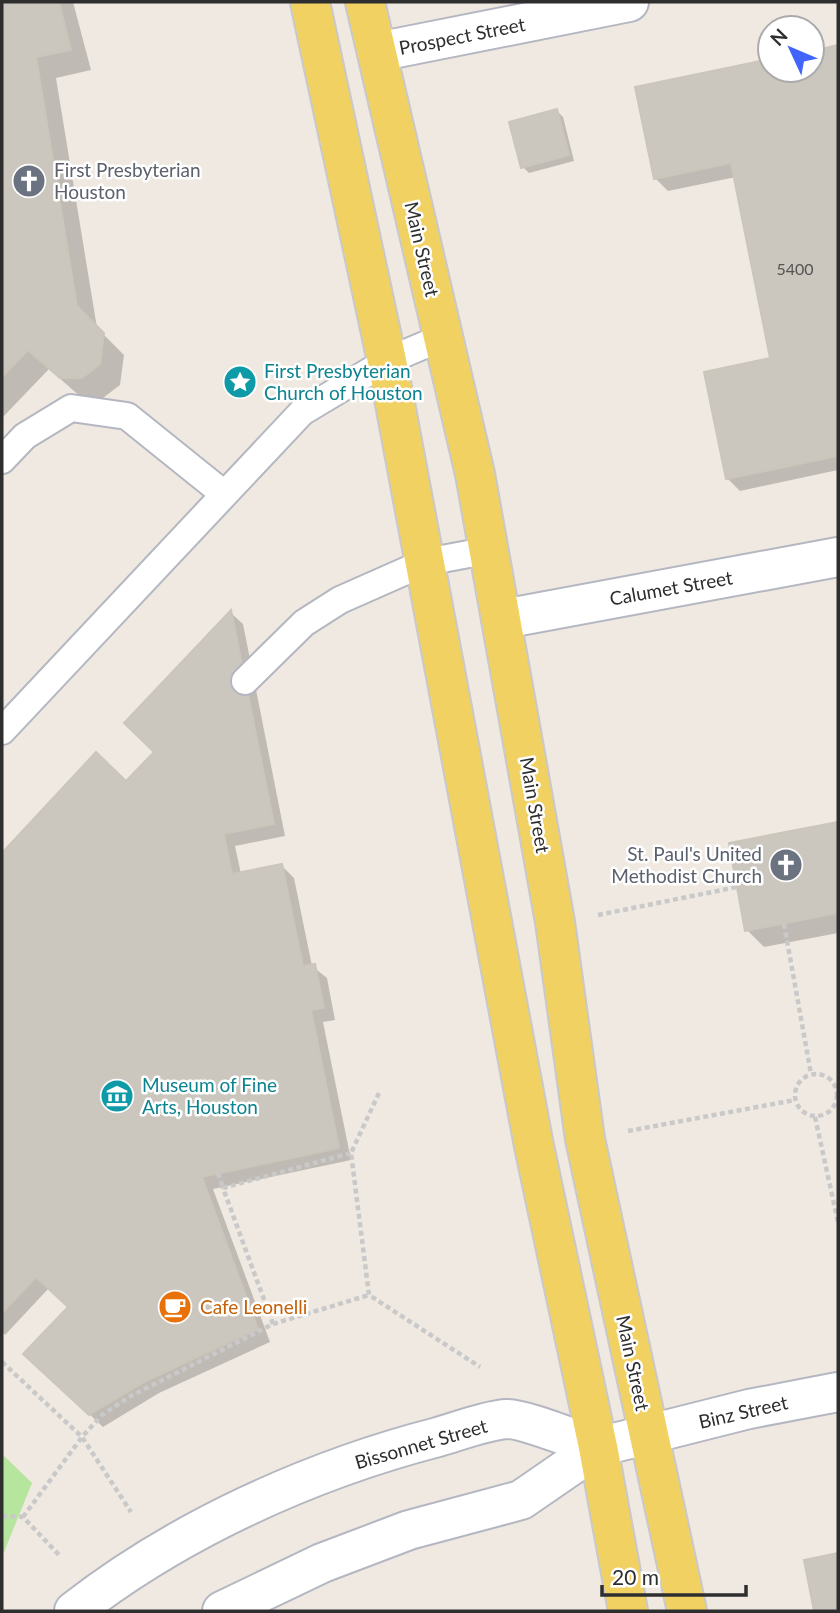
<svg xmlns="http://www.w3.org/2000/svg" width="840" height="1613" font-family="Lato,sans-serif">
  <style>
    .green { fill: #b6e59e }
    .shadow { fill: #0003 }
    .building { fill: #cbc7bf; stroke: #cbc5ba; stroke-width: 2 }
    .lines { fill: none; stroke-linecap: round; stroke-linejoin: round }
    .lane-casing { stroke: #b4b7c1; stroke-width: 30 }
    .street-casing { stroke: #b4b7c1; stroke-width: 42 }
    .secondary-casing { stroke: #b4b7c1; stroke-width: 42 }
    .primary-casing { stroke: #c9c9c9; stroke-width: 42 }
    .path { stroke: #c9c9c9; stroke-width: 4.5; stroke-dasharray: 5 3.5; stroke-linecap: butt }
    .lane { stroke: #fff; stroke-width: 26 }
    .street { stroke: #fff; stroke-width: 38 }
    .secondary { stroke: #fff; stroke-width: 38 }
    .primary { stroke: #f2d163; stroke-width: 38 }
    .labels { text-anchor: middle; stroke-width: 5; stroke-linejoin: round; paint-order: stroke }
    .number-label { font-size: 16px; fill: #555452 }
    .street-label { font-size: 19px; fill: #2e2e2e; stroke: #fff }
    .worship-label { font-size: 19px; fill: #5b616d; stroke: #fff; text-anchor: start }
    .culture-label { font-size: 19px; fill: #0d838f; stroke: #fff; text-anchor: start }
    .food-label { font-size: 19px; fill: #c56008; stroke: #fff; text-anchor: start }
  </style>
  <rect width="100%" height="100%" fill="#efe9e1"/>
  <polygon class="green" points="2,1454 32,1483 2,1557"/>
  <g class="shadow">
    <polygon points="2,2 73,2 91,70 56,78 97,328 124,355 120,385 103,398 82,398 49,369 2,418"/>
    <polygon points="838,47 838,470 740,491 727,478 773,360 736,177 668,191 656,179 770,61 770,70 812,70 812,52"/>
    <polygon points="557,111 563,117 574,161 529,173 523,167"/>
    <polygon points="231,613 243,624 285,836 235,846 241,874 282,866 294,878 312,966 327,978 335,1020 323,1022 351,1160 213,1189 270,1342 159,1393 103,1427 38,1366 70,1308 49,1288 5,1335 2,1331 2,855 96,755 126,784 156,752"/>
    <polygon points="838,823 838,933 764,947 747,930 731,844"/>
  </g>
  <g class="building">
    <polygon points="2,2 59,2 71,50 36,57 77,306 104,333 100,364 82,378 60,378 28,350 2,377"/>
    <polygon points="838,45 838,456 726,479 704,372 770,358 731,163 654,179 635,87 770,59 770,70 812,70 812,51"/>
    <polygon points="557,109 569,155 521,168 509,122"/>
    <polygon points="231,610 274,824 224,834 232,874 282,864 303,966 315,964 324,1008 311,1010 339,1148 202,1177 258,1329 146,1381 89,1415 23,1354 68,1307 36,1277 2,1313 2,853 96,752 126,781 154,752 124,723"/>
    <polygon points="838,822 838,913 745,931 729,843"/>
    <polygon points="838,1553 838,1611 814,1611 804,1560"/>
  </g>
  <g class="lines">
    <defs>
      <g id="lane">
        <polyline points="2,460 25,436 71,408 127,416 224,494"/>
        <polyline points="245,681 304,623 340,600 426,562 490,550"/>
        <polyline points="2,731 302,412 387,361 441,338"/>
      </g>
      <g id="street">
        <polyline points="377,52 629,2"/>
        <polyline points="503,619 838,557"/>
      </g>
      <g id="secondary">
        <path d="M74,1611c104,-81 236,-141 364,-174 21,-6 46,-16 68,-18 17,-1 72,22 92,28"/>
        <polyline points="222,1611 322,1563 409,1530 521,1500 598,1447 749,1409 838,1392"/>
      </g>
      <g id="primary">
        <polyline points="310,2 387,361 534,1146 598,1447 628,1611"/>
        <polyline points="365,2 475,474 555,922 585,1139 687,1611"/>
      </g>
    </defs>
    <use href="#lane" class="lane-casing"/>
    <use href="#street" class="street-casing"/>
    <use href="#secondary" class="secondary-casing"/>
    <use href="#primary" class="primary-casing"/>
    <g class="path">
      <polyline points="598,915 737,887"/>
      <polyline points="784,924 811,1074"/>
      <circle cx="816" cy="1095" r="21"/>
      <polyline points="379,1093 351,1153 369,1295 480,1367"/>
      <polyline points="815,1117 838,1222"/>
      <polyline points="628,1131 795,1100"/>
      <polyline points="218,1173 223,1188"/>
      <polyline points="273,1324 223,1188 351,1153"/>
      <polyline points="2,1362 82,1437 131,1512"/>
      <polyline points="2,1516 23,1517 60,1556"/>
      <polyline points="23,1517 82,1437 102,1415 129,1397 273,1324 369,1295"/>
    </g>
    <use href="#lane" class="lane"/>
    <use href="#street" class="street"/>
    <use href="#secondary" class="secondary"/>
    <use href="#primary" class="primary"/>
  </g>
  <defs>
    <symbol id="church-disc" viewBox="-11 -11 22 22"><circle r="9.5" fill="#6b7280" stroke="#fff"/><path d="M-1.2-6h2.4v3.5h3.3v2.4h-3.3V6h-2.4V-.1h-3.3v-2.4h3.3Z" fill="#fff"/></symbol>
    <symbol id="sight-disc" viewBox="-11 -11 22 22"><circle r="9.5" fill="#0f9aa8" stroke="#fff"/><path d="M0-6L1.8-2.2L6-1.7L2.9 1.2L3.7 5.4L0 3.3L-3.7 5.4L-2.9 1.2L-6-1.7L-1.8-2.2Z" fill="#fff"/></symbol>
    <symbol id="museum-disc" viewBox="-11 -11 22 22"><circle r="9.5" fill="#0f9aa8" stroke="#fff"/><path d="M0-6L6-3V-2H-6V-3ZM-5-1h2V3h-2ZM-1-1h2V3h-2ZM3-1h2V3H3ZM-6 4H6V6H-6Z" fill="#fff"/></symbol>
    <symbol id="cafe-disc" viewBox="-11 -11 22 22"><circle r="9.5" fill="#e8710a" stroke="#fff"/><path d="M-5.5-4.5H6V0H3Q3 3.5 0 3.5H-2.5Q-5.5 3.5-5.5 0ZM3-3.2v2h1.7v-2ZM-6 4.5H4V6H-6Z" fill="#fff"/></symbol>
  </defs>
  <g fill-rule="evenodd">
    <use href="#church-disc" x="10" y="162" width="38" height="38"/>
    <use href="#sight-disc" x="221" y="363" width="38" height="38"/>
    <use href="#church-disc" x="767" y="846" width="38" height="38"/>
    <use href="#museum-disc" x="98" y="1077" width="38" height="38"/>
    <use href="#cafe-disc" x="156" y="1288" width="38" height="38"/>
  </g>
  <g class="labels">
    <g class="number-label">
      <text x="795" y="275">5400</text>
    </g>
    <g class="street-label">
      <text transform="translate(462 36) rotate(-11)" y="7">Prospect Street</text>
      <text transform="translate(422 249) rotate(77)" y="7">Main Street</text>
      <text transform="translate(671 588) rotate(-10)" y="7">Calumet Street</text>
      <text transform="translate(535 805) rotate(80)" y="7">Main Street</text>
      <text transform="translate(633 1363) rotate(78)" y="7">Main Street</text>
      <text transform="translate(743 1412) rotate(-13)" y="7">Binz Street</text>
      <text transform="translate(421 1444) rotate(-16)" y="7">Bissonnet Street</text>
    </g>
    <g class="worship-label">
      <text x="54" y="177">First Presbyterian<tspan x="54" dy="22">Houston</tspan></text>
      <text x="762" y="861" text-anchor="end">St. Paul's United<tspan x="762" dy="22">Methodist Church</tspan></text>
    </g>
    <g class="culture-label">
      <text x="264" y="378">First Presbyterian<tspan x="264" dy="22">Church of Houston</tspan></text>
      <text x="142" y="1092">Museum of Fine<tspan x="142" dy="22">Arts, Houston</tspan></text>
    </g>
    <g class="food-label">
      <text x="200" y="1314">Cafe Leonelli</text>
    </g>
  </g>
  <rect width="840" height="1613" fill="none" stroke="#2e2e2e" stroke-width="7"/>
  <g transform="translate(791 49) rotate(314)"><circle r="33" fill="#ffffff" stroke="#ababab" stroke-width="2"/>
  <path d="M0-5L12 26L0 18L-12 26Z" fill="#4264fb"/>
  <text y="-10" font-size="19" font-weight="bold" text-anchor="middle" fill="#2e2e2e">N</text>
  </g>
  <path d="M602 1585v10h144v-10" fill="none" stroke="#2e2e2e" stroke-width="3.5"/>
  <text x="612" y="1585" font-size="21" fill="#2e2e2e" stroke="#ffffff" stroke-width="5" paint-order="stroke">20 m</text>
</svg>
